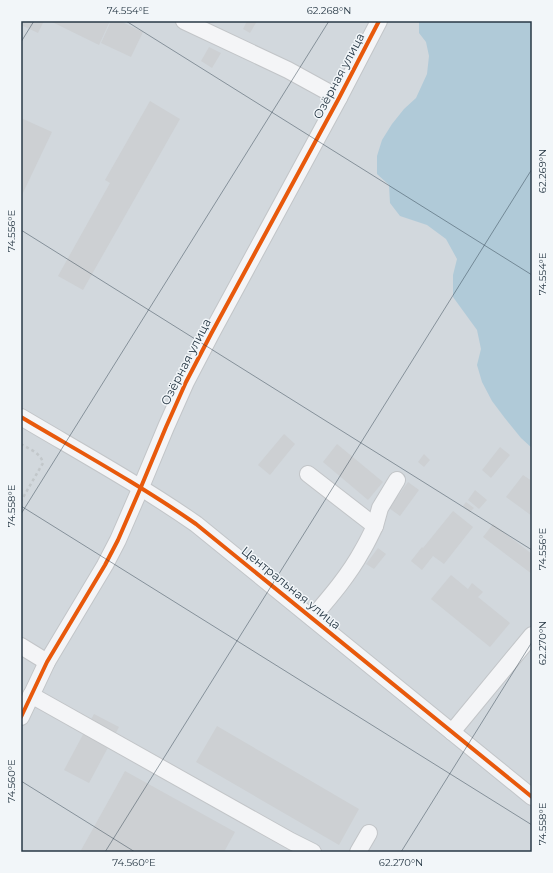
<svg xmlns="http://www.w3.org/2000/svg" width="553" height="873" font-family="Montserrat,sans-serif">
  <style>
    .built { fill: #d2d8dd }
    .water { fill: #b0cad8 }
    .building { fill: #cdd0d3 }
    .lines { fill: none; stroke-linecap: round; stroke-linejoin: round }
    .minor-casing { stroke: #c2c5c8; stroke-width: 18 }
    .path { stroke: #c2c7ca; stroke-width: 2.5; stroke-dasharray: 3 3; stroke-linecap: butt }
    .minor { stroke: #f4f5f7; stroke-width: 16 }
    .cycleway-casing { stroke: #f2f6f9; stroke-width: 6 }
    .cycleway { stroke: #e8590c; stroke-width: 4 }
    .ticks { fill: none; stroke: #283946; stroke-width: 1; stroke-opacity: 0.45 }
    .labels { text-anchor: middle; stroke-width: 3; stroke-linejoin: round; paint-order: stroke }
    .street-label { font-size: 12px; fill: #283946; stroke: #f2f6f9 }
    .neatline { fill: none; stroke: #283946; stroke-width: 1.5 }
    .ticks-label { font-size: 10px; text-anchor: middle; fill: #283946 }
  </style>
  <rect width="100%" height="100%" fill="#e4e7ea"/>
  <rect class="built" x="21" y="21" width="511" height="831"/>
  <polygon class="water" points="419,21 532,21 532,448 521,438 504,417 492,401 482,382 477,365 481,349 477,330 453,297 453,275 457,259 446,239 427,225 400,216 390,203 389,185 377,174 377,156 382,140 392,124 404,109 416,98 427,74 429,56 426,42 419,33"/>
  <g class="building">
    <polygon points="21,21 44,21 38,33 21,25"/>
    <polygon points="50,21 110,21 99,45"/>
    <polygon points="111,21 120,21 143,32 131,57 101,43"/>
    <polygon points="247,21 257,21 250,33 243,29"/>
    <polygon points="209,47 221,53 212,68 201,61"/>
    <polygon points="150,101 180,119 83,290 58,276 110,183 105,180"/>
    <polygon points="21,118 52,132 21,197"/>
    <polygon points="284,434 295,444 270,475 258,465"/>
    <polygon points="337,444 383,482 368,500 323,462"/>
    <polygon points="500,447 510,455 491,478 482,470"/>
    <polygon points="424,454 430,460 424,467 418,462"/>
    <polygon points="523,475 532,481 532,516 506,497"/>
    <polygon points="408,482 419,490 400,516 389,508 394,502 392,500 396,495 398,496"/>
    <polygon points="475,490 487,500 479,509 468,500"/>
    <polygon points="466,502 474,508 470,512 463,506"/>
    <polygon points="453,511 473,527 444,564 433,556 422,570 411,561 422,547 423,548"/>
    <polygon points="493,524 532,554 532,574 483,537"/>
    <polygon points="378,548 386,554 374,569 366,564"/>
    <polygon points="451,575 468,589 472,583 483,592 478,597 510,623 490,647 431,599"/>
    <polygon points="94,714 119,727 89,783 64,770"/>
    <polygon points="217,726 359,809 339,845 196,762"/>
    <polygon points="125,771 235,832 224,852 80,852"/>
  </g>
  <g class="lines">
    <defs>
      <g id="minor">
        <polyline points="184,21 288,70 339,98"/>
        <path d="M21,417c59,35 119,68 175,107l336,273"/>
        <path d="M308,474l67,52c-4,8 -8,17 -13,25 -13,24 -32,46 -50,67"/>
        <polyline points="375,526 380,508 397,480"/>
        <polyline points="21,646 47,662"/>
        <polyline points="31,695 291,841 313,852"/>
        <polyline points="21,717 47,662 105,565 118,540 141,487 166,427 186,382 211,334 339,98 379,21"/>
        <polyline points="452,732 532,635"/>
        <polyline points="358,852 369,833"/>
      </g>
    </defs>
    <use href="#minor" class="minor-casing"/>
    <path class="path" d="M21,444c8,5 20,9 22,19l-22,38"/>
    <use href="#minor" class="minor"/>
    <defs>
      <g id="cycleway">
        <path d="M21,417c59,35 119,68 175,107l336,273"/>
        <polyline points="21,717 47,662 105,565 118,540 141,487 166,427 186,382 211,334 339,98 379,21"/>
      </g>
    </defs>
    <use href="#cycleway" class="cycleway-casing"/>
    <use href="#cycleway" class="cycleway"/>
  </g>
  <path class="ticks" d="M126,21l406,254M21,42l13,-21M21,230l511,320M21,506l511,319M21,514l308,-493M21,781l114,71M105,852l427,-683M401,852l131,-210"/>
  <g class="labels">
    <g class="street-label">
      <text transform="translate(339 76) rotate(-62)" y="4">Озёрная улица</text>
      <text transform="translate(186 362) rotate(-63)" y="4">Озёрная улица</text>
      <text transform="translate(291 588) rotate(39)" y="4">Центральная улица</text>
    </g>
  </g>
  <rect width="553" height="873" fill="none" stroke="#f2f6f9" stroke-width="44"/>
  <rect x="22" y="22" width="509" height="829" class="neatline"/>
  <g class="ticks-label">
    <text x="128" y="14">74.554°E</text>
    <text x="329" y="14">62.268°N</text>
    <text transform="translate(542 171) rotate(-90)" y="4">62.269°N</text>
    <text transform="translate(11 231) rotate(-90)" y="4">74.556°E</text>
    <text transform="translate(542 274) rotate(-90)" y="4">74.554°E</text>
    <text transform="translate(11 506) rotate(-90)" y="4">74.558°E</text>
    <text transform="translate(542 549) rotate(-90)" y="4">74.556°E</text>
    <text transform="translate(542 643) rotate(-90)" y="4">62.270°N</text>
    <text transform="translate(11 781) rotate(-90)" y="4">74.560°E</text>
    <text transform="translate(542 824) rotate(-90)" y="4">74.558°E</text>
    <text x="134" y="866">74.560°E</text>
    <text x="401" y="866">62.270°N</text>
  </g>
</svg>
